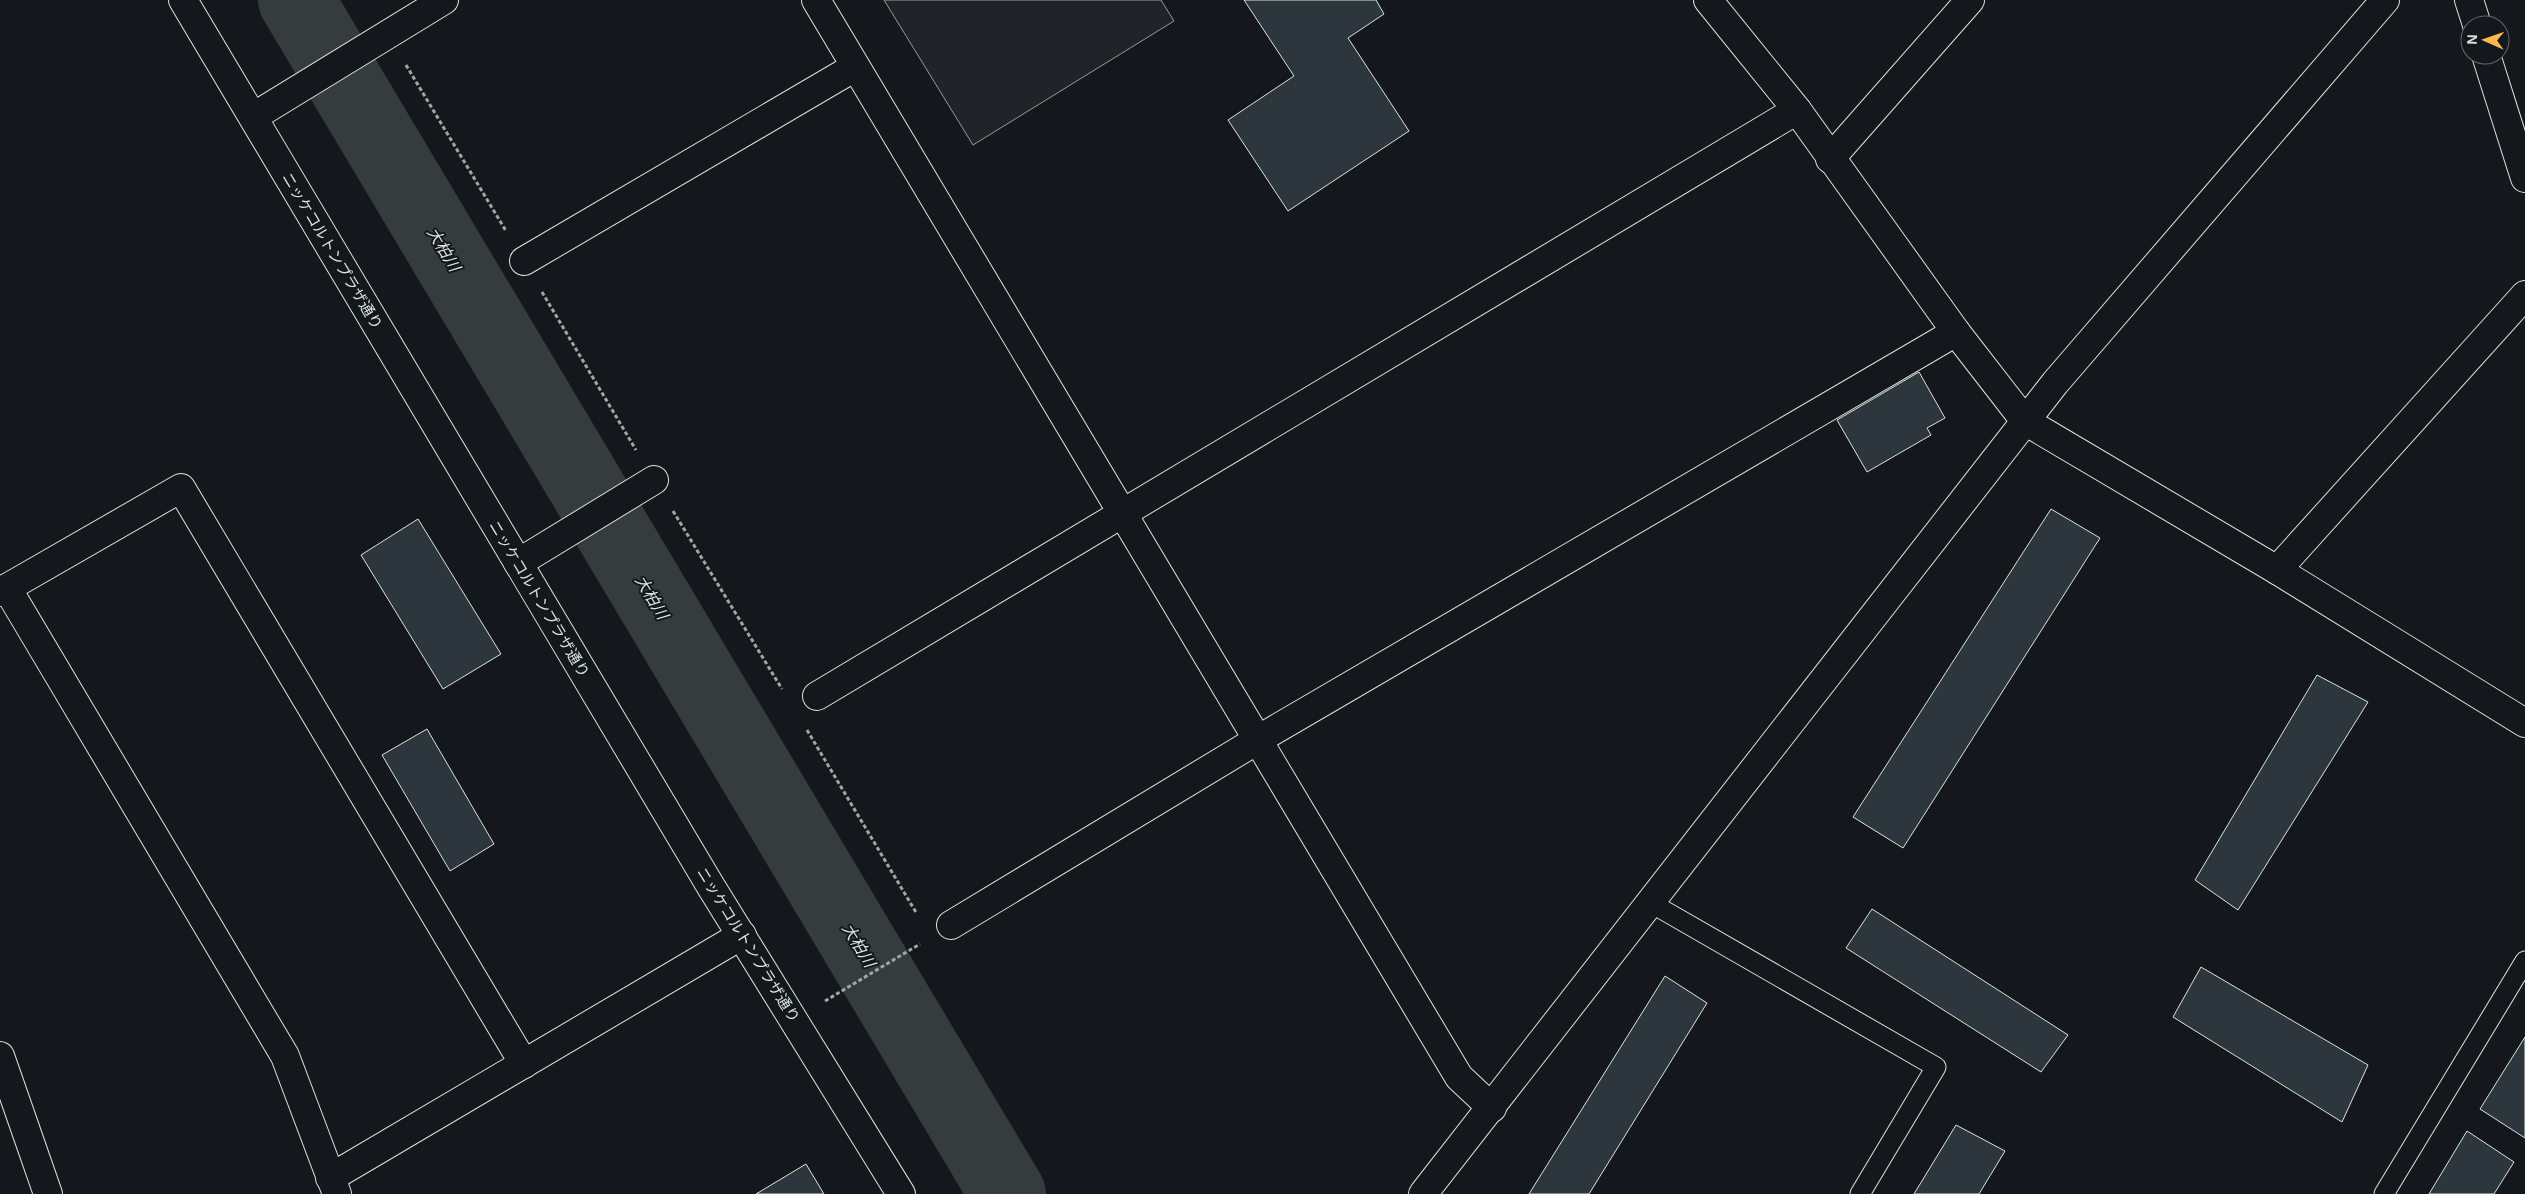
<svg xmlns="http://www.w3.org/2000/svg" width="2525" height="1194" font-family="Helvetica,'Noto Sans JP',sans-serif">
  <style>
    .green { fill: #202428; stroke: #939e99 }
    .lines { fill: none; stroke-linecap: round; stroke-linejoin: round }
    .river { stroke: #363b3e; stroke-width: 76 }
    .building { fill: #2c363c; stroke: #d8e6dc }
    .lane-casing { stroke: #d8e6dc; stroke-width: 21 }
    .street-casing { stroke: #d8e6dc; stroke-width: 30 }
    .secondary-casing { stroke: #d8e6dc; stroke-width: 30 }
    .path { stroke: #9da8a2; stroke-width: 3; stroke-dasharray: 4 2.5; stroke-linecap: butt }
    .lane { stroke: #14181c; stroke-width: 19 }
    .street { stroke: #14181c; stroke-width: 28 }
    .secondary { stroke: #14181c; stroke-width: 28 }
    .labels { text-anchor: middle; stroke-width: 4; stroke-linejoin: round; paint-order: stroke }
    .street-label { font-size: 15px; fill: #d8e6dc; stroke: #14181c }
    .water-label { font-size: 16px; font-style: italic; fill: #d8e6dc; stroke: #14181c }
  </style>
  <rect width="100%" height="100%" fill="#14181c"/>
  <polygon class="green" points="884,0 1161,0 1174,21 973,145"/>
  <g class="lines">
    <polyline class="river" points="296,0 1008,1194"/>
  </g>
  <g class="building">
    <polygon points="1244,0 1376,0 1384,14 1348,38 1409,131 1288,211 1228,120 1294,76"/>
    <polygon points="1919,372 1945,418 1927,428 1931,435 1867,472 1837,420"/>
    <polygon points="2051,509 2100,538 1903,848 1853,817"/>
    <polygon points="418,519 501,654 443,689 361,555"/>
    <polygon points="2317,675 2368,702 2238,910 2195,880"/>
    <polygon points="427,729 494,844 450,871 382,755"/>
    <polygon points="1872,909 2068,1035 2041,1072 1846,948"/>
    <polygon points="2201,967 2368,1065 2342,1122 2173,1017"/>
    <polygon points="1665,976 1707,1003 1589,1194 1529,1194"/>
    <polygon points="2525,1037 2525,1138 2480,1109"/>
    <polygon points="1956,1125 2005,1151 1979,1194 1914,1194"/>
    <polygon points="2467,1131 2514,1162 2494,1194 2429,1194"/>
    <polygon points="806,1164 824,1194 756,1194"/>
  </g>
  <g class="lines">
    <defs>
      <g id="lane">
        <polyline points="1651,903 1936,1067 1860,1194"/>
        <polyline points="2384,1194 2525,961"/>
      </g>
      <g id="street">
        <polyline points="816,0 1459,1077 1492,1108"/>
        <polyline points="1708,0 1797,110 1956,332 2025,421 2277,570 2525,723"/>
        <polyline points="2469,0 2477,25"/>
        <polyline points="2486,55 2525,178"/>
        <polyline points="253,117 444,0"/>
        <polyline points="1830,159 1970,0"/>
        <polyline points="524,261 855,67"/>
        <polyline points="518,563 654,480"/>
        <polyline points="2277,570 2525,295"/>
        <polyline points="7,588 285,1056 337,1194"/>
        <polyline points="0,592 181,488 524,1064"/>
        <polyline points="817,696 1797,110"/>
        <polyline points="951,925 1259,739 1956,332"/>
        <polyline points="0,1056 48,1194"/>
        <polyline points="330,1178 742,935"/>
      </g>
      <g id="secondary">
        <polyline points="183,0 710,885 901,1194"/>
        <polyline points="1423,1194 2055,383 2385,0"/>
      </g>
    </defs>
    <use href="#lane" class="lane-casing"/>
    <use href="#street" class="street-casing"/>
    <use href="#secondary" class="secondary-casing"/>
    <g class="path">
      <polyline points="406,65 506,231"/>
      <polyline points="542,292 636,450"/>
      <polyline points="673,511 782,689"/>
      <polyline points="807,730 917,914"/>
      <polyline points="825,1001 920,944"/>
    </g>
    <use href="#lane" class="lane"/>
    <use href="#street" class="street"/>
    <use href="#secondary" class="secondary"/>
  </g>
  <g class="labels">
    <g class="street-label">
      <text transform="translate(332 251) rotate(59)" y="5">ニッケコルトンプラザ通り</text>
      <text transform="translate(539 599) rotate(59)" y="5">ニッケコルトンプラザ通り</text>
      <text transform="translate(748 945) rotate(58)" y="5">ニッケコルトンプラザ通り</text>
    </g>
    <g class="water-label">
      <text transform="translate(444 249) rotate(59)" y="6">大柏川</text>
      <text transform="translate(652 597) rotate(59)" y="6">大柏川</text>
      <text transform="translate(859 945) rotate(59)" y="6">大柏川</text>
    </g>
  </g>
  <g transform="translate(2485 40) rotate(272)"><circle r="24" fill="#14181c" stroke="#626a69"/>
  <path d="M0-4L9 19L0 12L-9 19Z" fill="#ffb74d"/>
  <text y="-8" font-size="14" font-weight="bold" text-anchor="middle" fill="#d8e6dc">N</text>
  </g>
</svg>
